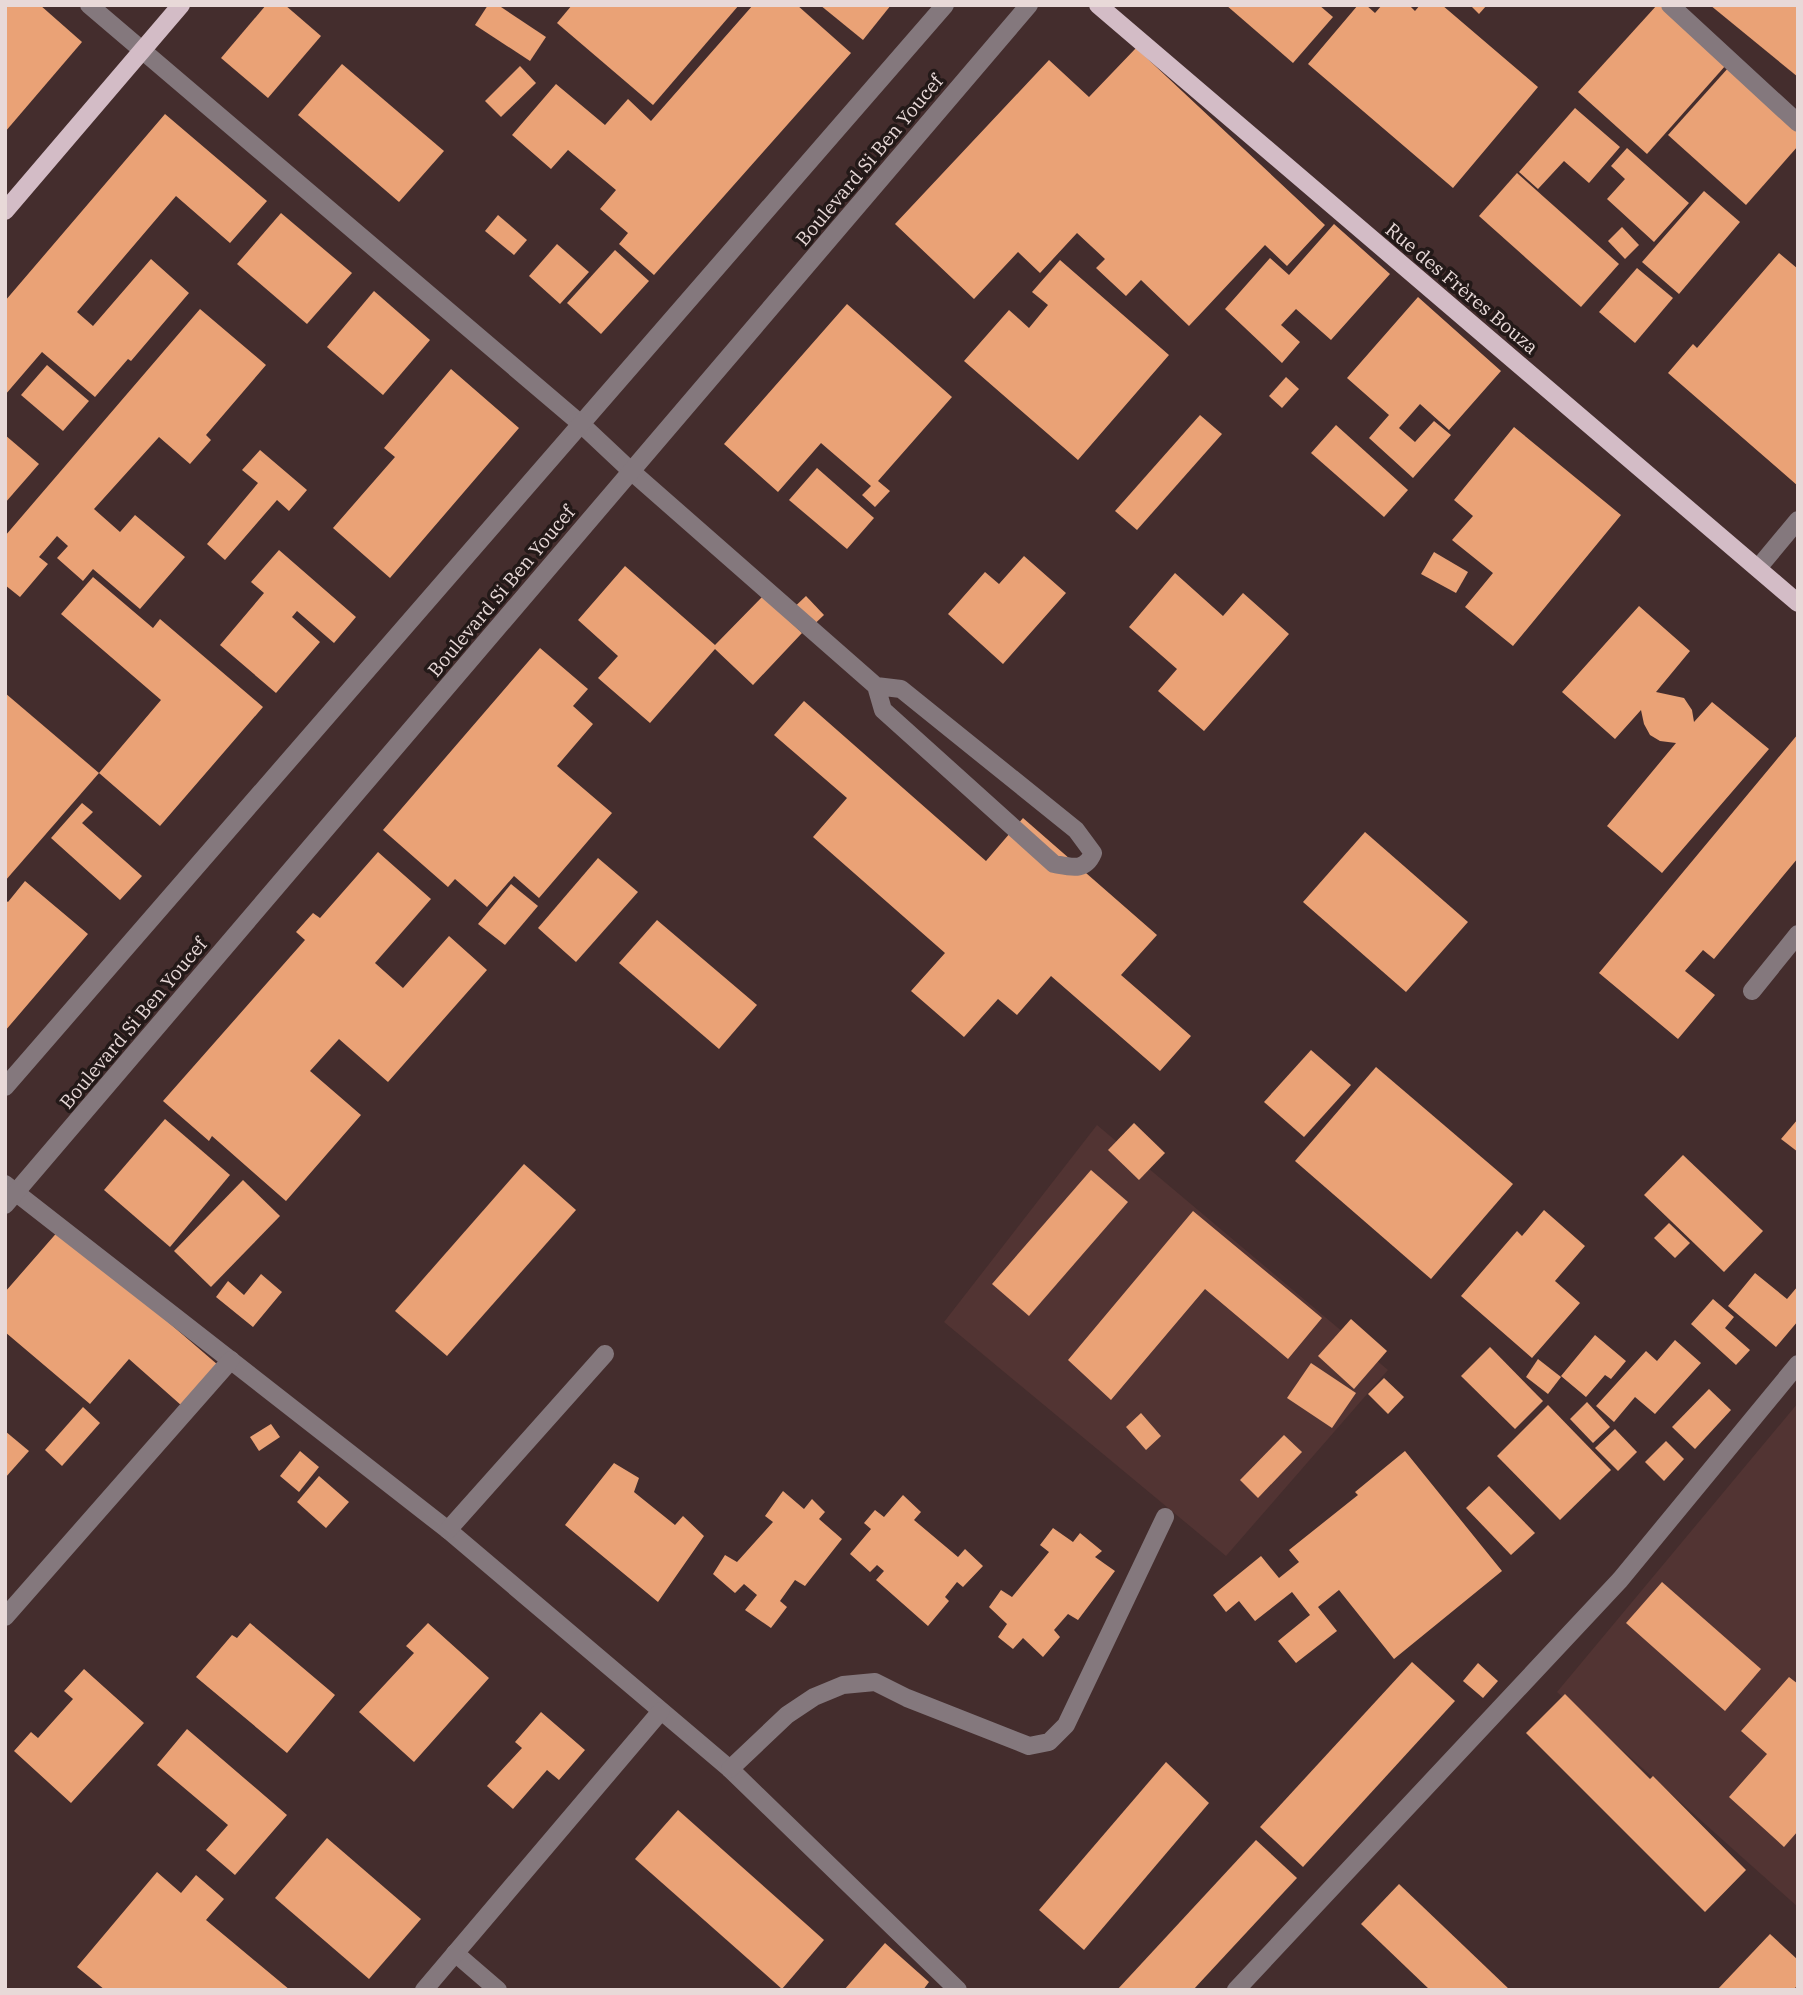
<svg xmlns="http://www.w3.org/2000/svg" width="1803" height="1995" font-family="'IBM Plex Serif',serif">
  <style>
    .built { fill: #523433 }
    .building { fill: #eaa276 }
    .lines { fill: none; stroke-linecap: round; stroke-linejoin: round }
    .minor { stroke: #84787d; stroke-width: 18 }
    .major { stroke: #d3bcc6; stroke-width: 18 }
    .labels { text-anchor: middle; stroke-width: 7; stroke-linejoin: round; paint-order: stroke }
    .street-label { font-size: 19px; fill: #e8d9d8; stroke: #231918 }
  </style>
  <rect width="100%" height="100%" fill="#442d2d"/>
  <g class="built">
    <polygon points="1097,1125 1388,1370 1226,1556 944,1322"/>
    <polygon points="1798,1403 1798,1907 1557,1692"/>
  </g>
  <g class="building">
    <polygon points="5,5 40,5 82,42 5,132"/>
    <polygon points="266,5 285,5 321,36 268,98 221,58"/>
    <polygon points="488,5 498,5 546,37 530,61 475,25"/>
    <polygon points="572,5 739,5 653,105 557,23"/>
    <polygon points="753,5 797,5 851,53 654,275 619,244 628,233 600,209 616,190 568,150 551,169 512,135 556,84 605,125 628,99 651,121"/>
    <polygon points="820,5 891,5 863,40"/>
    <polygon points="1226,5 1319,5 1333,17 1293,63"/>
    <polygon points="1358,5 1366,5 1375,13 1382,5 1409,5 1415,11 1420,5 1442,5 1538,87 1453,188 1308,64"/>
    <polygon points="1470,5 1487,5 1479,14"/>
    <polygon points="1657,5 1660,5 1726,65 1647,154 1578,92"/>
    <polygon points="1710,5 1798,5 1798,77"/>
    <polygon points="1136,48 1325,225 1287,266 1265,245 1189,326 1141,280 1126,296 1096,268 1105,259 1077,233 1040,273 1018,252 974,299 895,224 1049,60 1089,97"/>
    <polygon points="342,64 444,151 399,202 298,115"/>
    <polygon points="520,66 536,83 501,117 485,101"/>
    <polygon points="1729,67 1798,127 1798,146 1746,205 1668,135"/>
    <polygon points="1575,108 1620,147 1589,183 1564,161 1538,189 1519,172"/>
    <polygon points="165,114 267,201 230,243 176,196 77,312 93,326 151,259 189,293 131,361 128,359 95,397 42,352 5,395 5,301"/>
    <polygon points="1627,148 1689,203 1654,242 1607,199 1625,179 1611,166"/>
    <polygon points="1517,173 1619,264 1581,307 1479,216"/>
    <polygon points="1704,191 1740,222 1679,294 1642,262"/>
    <polygon points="281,213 352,273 307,324 237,264"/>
    <polygon points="498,215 527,240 514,255 485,231"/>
    <polygon points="1334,224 1390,274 1331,340 1296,309 1281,325 1300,342 1282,363 1225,309 1270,258 1289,275"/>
    <polygon points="1622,227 1639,245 1625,259 1608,241"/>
    <polygon points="557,244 589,272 560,304 529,276"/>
    <polygon points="615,250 649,281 601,334 567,303"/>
    <polygon points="1779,253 1798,269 1798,486 1668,373 1693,344 1697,348"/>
    <polygon points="1060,260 1169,355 1078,460 964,361 1009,310 1029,328 1048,305 1032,292"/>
    <polygon points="1637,268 1673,298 1635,343 1599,312"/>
    <polygon points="374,291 430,340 383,395 327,347"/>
    <polygon points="1418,297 1501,371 1449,430 1420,404 1399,428 1415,442 1434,421 1451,435 1413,478 1369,438 1389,415 1347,378"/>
    <polygon points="847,304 952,397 878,481 890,491 875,507 862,495 871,486 821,443 778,492 724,444"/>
    <polygon points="200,309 266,365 206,435 211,440 190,464 159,437 94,509 120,532 135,515 185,557 140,609 93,569 83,581 57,558 68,546 57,536 39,557 48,564 20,597 5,585 5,536"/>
    <polygon points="47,365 89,401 63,431 21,395"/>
    <polygon points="451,369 519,428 390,578 333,528 395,457 384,448"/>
    <polygon points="1286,377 1299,389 1282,408 1269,396"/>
    <polygon points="1200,415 1222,434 1137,530 1115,511"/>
    <polygon points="1336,425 1408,490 1384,517 1311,453"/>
    <polygon points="1514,427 1621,515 1513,646 1465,607 1493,573 1452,540 1473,516 1454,500"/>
    <polygon points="5,435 39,464 5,503"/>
    <polygon points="260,450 307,490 289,511 277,500 225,560 207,544 258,483 242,470"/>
    <polygon points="817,468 874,518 847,549 789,500"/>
    <polygon points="279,550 356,617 334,643 297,611 292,617 320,642 276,693 220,645 264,593 251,582"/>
    <polygon points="1434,552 1468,572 1456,593 1421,574"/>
    <polygon points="1024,556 1066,593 1003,664 948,614 985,572 999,584"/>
    <polygon points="625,566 715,645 763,596 802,633 753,685 715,649 650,723 598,678 618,656 578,620"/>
    <polygon points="1175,573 1223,616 1243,593 1289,634 1204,731 1158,691 1177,669 1129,627"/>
    <polygon points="93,577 153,628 160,619 263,707 160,826 99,773 161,700 61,614"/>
    <polygon points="806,596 824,615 804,634 786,615"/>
    <polygon points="1639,606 1690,651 1656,692 1684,698 1692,710 1694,722 1712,702 1769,749 1662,873 1607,826 1676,743 1660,741 1650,735 1644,724 1641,710 1615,739 1562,692"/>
    <polygon points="540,648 588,689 573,706 593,724 557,766 612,813 539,898 514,876 487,907 455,879 448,887 383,830"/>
    <polygon points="5,693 99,773 5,881"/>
    <polygon points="804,701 986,861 1023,818 1157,935 1121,975 1191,1036 1160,1071 1051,976 1017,1015 998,999 964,1037 911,991 945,953 813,837 847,798 774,735"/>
    <polygon points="1798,734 1798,858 1714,959 1703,950 1685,971 1715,995 1678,1039 1599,973"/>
    <polygon points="82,803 93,812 82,823 142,876 120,900 51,838"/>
    <polygon points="1365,832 1468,922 1406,992 1303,902"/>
    <polygon points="378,852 431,899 375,963 403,988 449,936 487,970 388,1082 339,1039 310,1071 361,1115 286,1201 212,1136 209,1141 163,1101 305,940 296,932 313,913 320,918"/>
    <polygon points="598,858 638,892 576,962 538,928"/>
    <polygon points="25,881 88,934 5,1031 5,900 8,902"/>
    <polygon points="511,884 538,906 505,945 478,924"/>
    <polygon points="657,920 757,1005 719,1049 619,963"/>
    <polygon points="1311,1050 1351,1085 1304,1137 1264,1102"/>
    <polygon points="1376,1067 1513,1184 1431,1279 1295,1161"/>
    <polygon points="165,1119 230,1175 170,1247 104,1190"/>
    <polygon points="1798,1119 1798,1152 1781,1139"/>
    <polygon points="1134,1123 1165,1153 1139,1180 1108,1150"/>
    <polygon points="1683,1155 1763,1231 1724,1272 1644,1195"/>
    <polygon points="524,1164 576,1210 447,1356 395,1311"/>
    <polygon points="1091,1170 1128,1202 1029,1316 992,1284"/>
    <polygon points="243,1180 280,1216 211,1287 174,1251"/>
    <polygon points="1544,1210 1585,1246 1555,1281 1580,1303 1532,1358 1461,1296 1517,1231 1522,1236"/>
    <polygon points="1193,1211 1322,1318 1288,1359 1205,1289 1111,1400 1068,1360"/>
    <polygon points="1669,1223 1690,1243 1675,1258 1654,1238"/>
    <polygon points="60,1229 218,1365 182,1406 129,1359 90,1404 5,1332 5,1292"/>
    <polygon points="1755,1273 1787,1299 1798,1286 1798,1321 1776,1347 1728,1306"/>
    <polygon points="261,1274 282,1292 253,1327 216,1297 228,1281 244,1295"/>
    <polygon points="1713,1299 1734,1317 1725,1328 1750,1350 1736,1365 1691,1324"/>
    <polygon points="1351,1319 1387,1351 1354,1389 1318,1356"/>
    <polygon points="1595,1335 1626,1361 1611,1379 1605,1375 1586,1397 1561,1376"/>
    <polygon points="1675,1340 1701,1363 1655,1414 1635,1397 1614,1422 1596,1406 1646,1351 1657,1361"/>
    <polygon points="1490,1347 1543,1401 1515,1429 1461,1376"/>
    <polygon points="1538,1359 1561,1377 1548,1394 1526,1377"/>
    <polygon points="1311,1363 1356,1393 1332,1428 1287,1398"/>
    <polygon points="1384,1378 1404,1397 1388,1414 1368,1394"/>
    <polygon points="1709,1389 1731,1410 1695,1449 1672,1427"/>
    <polygon points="1587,1402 1610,1427 1593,1443 1570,1419"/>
    <polygon points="1548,1405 1611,1470 1560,1520 1497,1456"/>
    <polygon points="83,1407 100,1423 62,1466 45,1450"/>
    <polygon points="1141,1413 1161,1436 1146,1450 1126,1427"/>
    <polygon points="271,1424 280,1437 259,1451 250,1437"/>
    <polygon points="1615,1429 1637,1452 1618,1471 1595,1448"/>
    <polygon points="5,1431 29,1451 5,1478"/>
    <polygon points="1284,1435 1302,1452 1258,1498 1240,1480"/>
    <polygon points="1666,1441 1684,1459 1664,1481 1645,1462"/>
    <polygon points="300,1451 319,1467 299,1492 280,1476"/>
    <polygon points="1405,1451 1502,1571 1394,1659 1339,1590 1318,1607 1337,1631 1296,1663 1278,1641 1310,1615 1292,1592 1255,1621 1239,1601 1226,1612 1213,1595 1261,1556 1279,1578 1299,1562 1289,1550 1358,1495 1355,1492"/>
    <polygon points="614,1463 639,1478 634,1492 675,1525 683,1516 704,1536 658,1602 565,1525"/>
    <polygon points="319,1476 349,1502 326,1528 297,1502"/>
    <polygon points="1489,1486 1535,1533 1511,1555 1466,1508"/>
    <polygon points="783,1491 804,1509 812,1499 825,1512 819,1519 842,1539 805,1586 795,1580 780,1601 787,1607 771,1628 745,1610 757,1595 744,1584 735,1593 713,1574 725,1555 737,1562 773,1522 765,1516"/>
    <polygon points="903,1495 921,1512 914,1520 958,1557 965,1549 983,1566 963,1587 957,1582 945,1597 949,1601 928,1626 876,1580 884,1571 877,1565 870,1572 850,1554 871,1529 864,1523 875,1510 884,1517"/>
    <polygon points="1053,1528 1073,1542 1080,1533 1102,1551 1095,1557 1115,1571 1078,1620 1068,1614 1054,1630 1060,1637 1043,1657 1023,1638 1013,1649 998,1637 1007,1624 989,1607 1001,1590 1012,1597 1049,1552 1040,1545"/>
    <polygon points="1662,1582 1761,1669 1725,1711 1626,1623"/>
    <polygon points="250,1623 335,1695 287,1753 196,1677 232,1635 237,1638"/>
    <polygon points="428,1623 489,1678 414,1762 359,1712 414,1653 406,1646"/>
    <polygon points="1412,1662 1455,1701 1303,1867 1260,1827"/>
    <polygon points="1478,1663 1498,1681 1483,1698 1463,1681"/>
    <polygon points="84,1669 144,1723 71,1803 14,1751 31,1732 38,1738 73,1699 64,1691"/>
    <polygon points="1789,1677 1798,1684 1798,1831 1784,1847 1729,1797 1767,1754 1741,1731"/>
    <polygon points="1565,1694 1650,1779 1653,1776 1746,1870 1705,1912 1526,1733"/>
    <polygon points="541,1712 585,1750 559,1780 547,1770 513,1809 487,1786 522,1748 515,1742"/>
    <polygon points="187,1729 287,1815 235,1875 206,1850 228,1825 157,1765"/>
    <polygon points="1166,1762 1209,1803 1084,1950 1039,1910"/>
    <polygon points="678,1810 824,1940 782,1989 635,1859"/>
    <polygon points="327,1838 421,1919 369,1979 275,1898"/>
    <polygon points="1256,1840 1297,1878 1193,1990 1117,1990"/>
    <polygon points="157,1872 181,1893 196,1875 224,1899 206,1920 290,1990 105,1990 77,1967"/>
    <polygon points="1399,1884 1510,1990 1430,1990 1361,1924"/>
    <polygon points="1770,1934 1798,1960 1798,1985 1793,1990 1717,1990"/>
    <polygon points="885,1943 929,1982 923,1990 844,1990"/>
  </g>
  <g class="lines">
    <g class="minor">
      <path d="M89,5l492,419 50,47 245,215 7,24 171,154c17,3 31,8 39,-11l-17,-23 -175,-141 -25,-3"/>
      <polyline points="1670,5 1798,123"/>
      <polyline points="1758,568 1798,520"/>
      <polyline points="1752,991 1798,934"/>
      <polyline points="5,1087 945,5"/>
      <polyline points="5,1184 448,1530 730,1769 958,1990"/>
      <polyline points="5,1205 1029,5"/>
      <polyline points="448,1530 605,1354"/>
      <polyline points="5,1617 231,1360"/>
      <polyline points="730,1769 787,1715 814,1697 843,1685 875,1682 907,1698 1029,1746 1049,1742 1066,1725 1165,1517"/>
      <polyline points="455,1953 498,1990"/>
      <polyline points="424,1990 661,1711"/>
      <polyline points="1236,1990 1620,1580 1798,1364"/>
    </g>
    <g class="major">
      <polyline points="1098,5 1798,603"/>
      <polyline points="5,211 181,5"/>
    </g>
  </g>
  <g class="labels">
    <g class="street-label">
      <text transform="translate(869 160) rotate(-50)" y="7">Boulevard Si Ben Youcef</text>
      <text transform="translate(1462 288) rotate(40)" y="7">Rue des Frères Bouza</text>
      <text transform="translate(501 591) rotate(-50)" y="7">Boulevard Si Ben Youcef</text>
      <text transform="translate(133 1023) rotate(-50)" y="7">Boulevard Si Ben Youcef</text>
    </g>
  </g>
  <rect width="1803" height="1995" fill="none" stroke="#e8d9d8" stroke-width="14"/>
</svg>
